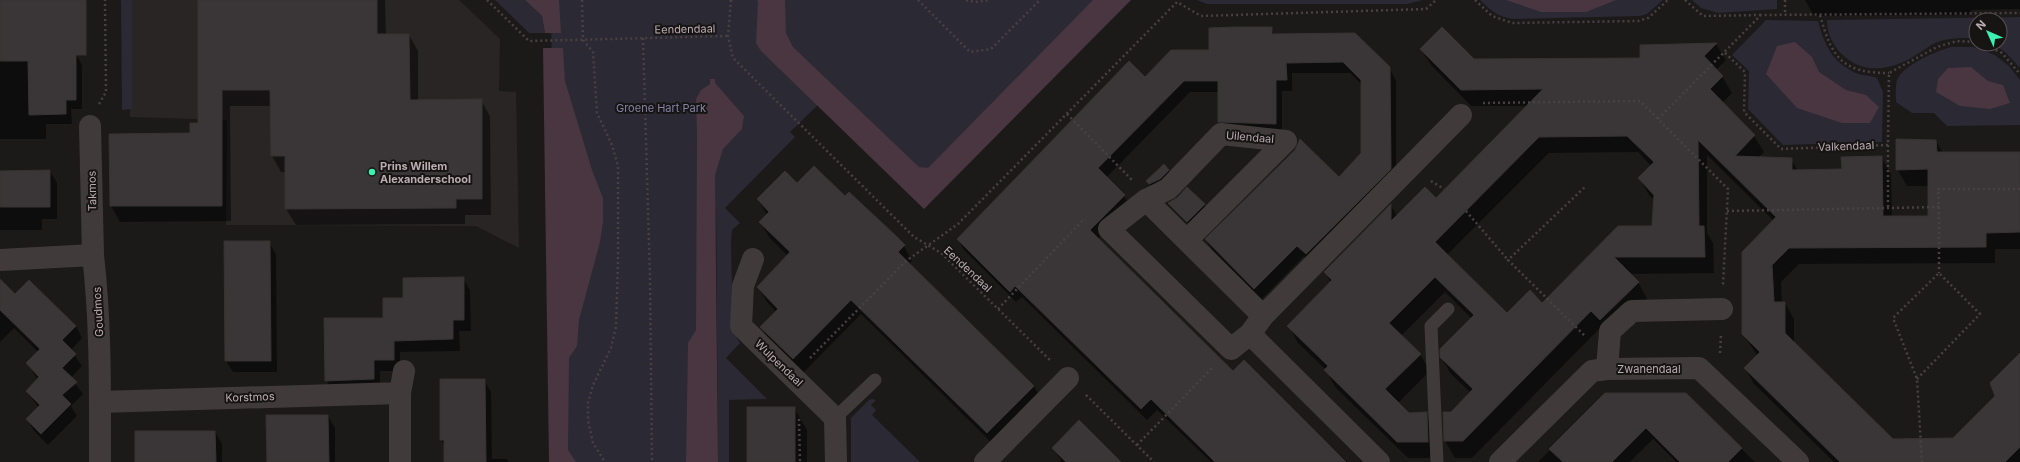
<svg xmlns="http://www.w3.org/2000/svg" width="2020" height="462" font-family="Inter,sans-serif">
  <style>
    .built { fill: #292525 }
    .green { fill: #2a2934 }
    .water { fill: #493641 }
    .shadow { fill: #0007; fill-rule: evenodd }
    .building { fill: #3a3637; stroke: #373333; fill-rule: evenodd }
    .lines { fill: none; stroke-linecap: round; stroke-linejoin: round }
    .path { stroke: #484042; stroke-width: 2.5; stroke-dasharray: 2 3; stroke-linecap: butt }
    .service { stroke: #413a3b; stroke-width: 13 }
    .minor { stroke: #413a3b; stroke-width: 22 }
    .poi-dot { fill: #3bf1b1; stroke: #171414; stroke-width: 1.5 }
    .labels { text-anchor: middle; stroke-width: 4; stroke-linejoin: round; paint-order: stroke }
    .street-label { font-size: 11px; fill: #bbacb1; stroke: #171414 }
    .park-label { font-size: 11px; fill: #8583a6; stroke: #171414 }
    .poi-label { font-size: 11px; font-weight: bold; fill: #bbacb1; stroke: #171414; text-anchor: start }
  </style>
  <rect width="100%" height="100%" fill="#1c1919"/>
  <polygon class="built" points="130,0 459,0 500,39 499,91 516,92 519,248 476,226 226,225 227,120 130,117"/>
  <g class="green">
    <polygon points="121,0 132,0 132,109 122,110"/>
    <polygon points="495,0 525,0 542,16 545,33 529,33"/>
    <polygon points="534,0 1110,0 920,194 820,103 790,132 795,137 725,208 740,223 732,230 731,241 733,332 740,343 726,358 767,399 729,400 729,462 718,462 716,206 712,462 557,462 557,341 551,16"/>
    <polygon points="1197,0 1423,0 1407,4 1207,4"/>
    <path d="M1480,0h183l-16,14 -7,2 -127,3c-15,-2 -23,-9 -33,-19z"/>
    <polygon points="1692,0 1777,0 1777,9 1718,13 1701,8"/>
    <path d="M2020,17v51l-15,-16 -12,-8h7v-24h-24v19c-13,-2 -26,-1 -39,3 -8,4 -16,10 -24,15 -21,12 -47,18 -68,0 -11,-9 -18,-22 -18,-37z"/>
    <path d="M1766,20l52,1c6,23 15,42 38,52 7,3 14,2 21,5l6,14 -1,50 -99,3 -35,-36 1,-38 -17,-16z"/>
    <path d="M1951,47h22l22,8 14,11 11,14v45l-73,1 -13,-13h-22l-16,-11c0,-7 -1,-15 1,-22 6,-15 39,-29 54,-33z"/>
    <polygon points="872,399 876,400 871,405 876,410 872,415 920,462 851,462 851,418 869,400"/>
  </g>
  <g class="water">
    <polygon points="525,0 559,0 561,33 545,33 542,16"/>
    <polygon points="756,0 785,0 786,33 793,47 919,167 928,168 1093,0 1131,0 924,209 761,51 756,43 758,1"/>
    <polygon points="1506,0 1616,0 1586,12 1541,12"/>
    <polygon points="1795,42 1812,57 1819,72 1846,90 1866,95 1879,107 1870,123 1842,123 1797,108 1766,74 1777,46"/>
    <polygon points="563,48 565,81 592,170 603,198 603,222 600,242 579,320 577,346 569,358 568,450 576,462 549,462 543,48"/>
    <polygon points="1971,67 1988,81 2003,85 2010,103 1990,109 1960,106 1936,92 1938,79 1948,68"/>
    <polygon points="710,79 715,79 715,83 744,116 742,129 723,149 715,175 718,462 686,462 688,343 696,330 697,133 696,99 701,90 710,84"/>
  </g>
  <g class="shadow">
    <polygon points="199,0 385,0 386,35 409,35 418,51 418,101 481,100 490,116 491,215 465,215 465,224 296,225 286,209 286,172 281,172 272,156 271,106 230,106 231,221 120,222 111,206 110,135 191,134 199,124"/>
    <polygon points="1805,0 2020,0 2020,9 1971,10 1971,15 1814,16"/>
    <polygon points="1271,28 1275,35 1389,68 1396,80 1396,180 1313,265 1304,256 1261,300 1213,251 1206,240 1339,178 1362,154 1362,85 1350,73 1292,73 1292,91 1282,91 1282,135 1226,133 1219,122 1219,92 1190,92 1106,178 1124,196 1131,207 1098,239 1233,373 1244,362 1347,462 1211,462 1157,410 1147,420 1022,297 1016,302 964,250 958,239 1145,78"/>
    <path d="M1716,44l10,16 -10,10 6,6 10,17 -10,10 32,33 10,16 -5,5 32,2 7,12 45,-1 38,-13 10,17 1,43h37v-31h-22l-10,-17 39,-28 7,12h77v96h-25v14l-196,1 -18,18 1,21h3l9,16v24l98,97 62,-1 42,-43 24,-42v108h-186l-80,-78 -9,-16 12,-13 -14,-21 31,-113 -67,-66v78l6,10 1,30 -85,1 9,8 9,17 -37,37 -9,-9 -129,131h-17l-10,-17 -1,-28h7l20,-20 -20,-19 -10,-17 31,-38 -27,-27 -44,44 19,18 10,17 -32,32 11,11 17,-1 10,17 1,28h-29l-73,-71 -9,-17 -28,-27 -9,-17 42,-43 -6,-11 66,-66 6,10 39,-17 92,-93h-57l-40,-41 -10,-16 53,11 167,-1v-13zM1638,152l13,14 -12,12 10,17 6,6 -2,26 -111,77 -35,10 -60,-59 102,-102z"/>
    <polygon points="76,54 82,65 82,109 71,109 72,124 46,124 46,139 0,139 0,55"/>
    <polygon points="1168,170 1172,176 1151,187 1148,181"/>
    <polygon points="50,171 57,183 57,219 42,219 42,230 0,230 0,172"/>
    <polygon points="797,185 845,198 904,246 912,261 909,264 1034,386 1042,401 996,447 861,314 802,374 770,342 761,327 776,312 767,302 758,287 788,256 769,237 760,222 767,215 758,200"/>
    <polygon points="1187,189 1204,205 1208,211 1191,227 1169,203 1177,199"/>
    <polygon points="269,242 276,254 277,372 233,372 226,361"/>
    <polygon points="463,278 470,290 471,331 459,331 460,351 400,352 400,371 380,371 380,391 333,392 326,380 404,299"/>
    <polygon points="0,283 15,295 76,326 82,338 71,350 82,366 71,378 83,394 71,406 77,416 48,445 34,431 27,419 39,408 27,391 38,380 27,363 38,352 14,328 0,342"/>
    <polygon points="484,380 491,392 492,459 507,459 509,462 445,462 445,447 441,440"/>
    <polygon points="1605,394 1686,394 1755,462 1674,462 1675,461 1653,439 1630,462 1538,462"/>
    <polygon points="794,408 807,430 807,462 748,462"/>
    <polygon points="328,416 335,428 335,462 267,462"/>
    <polygon points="215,432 222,444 222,462 136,462"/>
    <polygon points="1053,448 1121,462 1059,462 1061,460"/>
  </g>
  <g class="building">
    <polygon points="0,0 86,0 86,55 76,55 76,100 66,100 66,114 29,115 28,61 0,61"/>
    <polygon points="198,0 377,0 377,34 409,34 410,100 482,99 482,199 456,199 456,208 285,209 285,156 271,156 270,90 222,90 222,206 110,206 109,134 190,133 190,123 198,123"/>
    <polygon points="1236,27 1272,27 1272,34 1355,33 1390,67 1391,169 1306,254 1297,246 1254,289 1205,239 1295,150 1300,139 1339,177 1361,153 1361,80 1343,62 1286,63 1287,80 1276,80 1276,124 1218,122 1218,81 1184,81 1098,168 1125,195 1090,230 1233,371 1244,360 1346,462 1215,462 1151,399 1141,409 1015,286 1010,292 957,239 1129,61 1145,77 1171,50 1209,50 1209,28"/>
    <path d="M1442,27l32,32 166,-1v-13l77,-2 -13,13 19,20 -13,13 45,46 -20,21 57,2v12l50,-1 -1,-12 41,-1 1,60h45v-47l-32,1v-31l40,1 1,12h83v80l-34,1v14l-197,1 -17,17 2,37h11v31l108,106 60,-1 42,-42 -5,-13 30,-30v94l-15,15h-165l-96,-94 16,-16 -18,-18v-82l34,-35 -78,-77 1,86h5l1,31h-91l25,25 -39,38 -9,-9 -128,130h-19l-1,-29h8l22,-23 -33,-32v-8l34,-34 -39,-38 -46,46 32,31 -36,35 24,24 18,-1 1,30h-31l-73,-72 4,-4 -41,-40 45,-46 -8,-8 67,-68v17l34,-34 11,11 107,-109 -82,1 -41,-41zM1627,136l27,26 -16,16 16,17 -2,31h-34l-76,77 -12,-13 -23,23 -72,-71 104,-105z"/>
    <polygon points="1164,164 1169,170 1160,179 1149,184 1146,181"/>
    <polygon points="814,166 845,196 849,192 894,234 905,245 898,252 1034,386 987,433 851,300 793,359 760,327 778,309 757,287 790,252 759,222 769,212 757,199 785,171 797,183"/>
    <polygon points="50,170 50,207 0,207 0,171"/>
    <polygon points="1187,187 1205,204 1187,222 1168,203 1177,198"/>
    <polygon points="224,241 270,241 271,361 225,361"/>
    <polygon points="464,277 464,320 453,320 453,339 394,341 394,360 374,360 374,379 325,381 324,318 383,318 383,298 403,298 403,278"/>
    <polygon points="0,279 15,294 29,280 76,326 62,340 76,354 62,368 77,382 62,395 71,404 41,434 26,419 40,405 26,391 39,377 26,363 40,349 0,310"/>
    <polygon points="440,379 485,379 486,462 444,462 444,440 440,440"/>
    <polygon points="1605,393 1686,393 1742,448 1728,462 1680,462 1646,428 1612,462 1563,462 1549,449"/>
    <rect x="747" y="407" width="48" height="55"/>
    <polygon points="266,415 328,415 329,462 267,462"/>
    <polygon points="1079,420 1121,462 1066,462 1052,448"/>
    <polygon points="135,431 215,431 216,462 135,462"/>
  </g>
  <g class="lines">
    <g class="path">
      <polyline points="487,0 529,41 728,36"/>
      <polyline points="582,0 583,40 593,52 597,113 612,145 618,166 618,261 616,327 611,348 593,385 588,403 588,420 593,443 605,462"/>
      <polyline points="731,0 728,36 733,58 914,237 941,253 1051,361"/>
      <polyline points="918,0 970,52 991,49 1040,0"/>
      <polyline points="966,0 975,2 990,0"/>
      <polyline points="1475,0 1492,16 1512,23 1638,21 1648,18 1668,0"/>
      <polyline points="1685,0 1703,16 1761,15"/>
      <polyline points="1785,0 1785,14"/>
      <path d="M1820,15c12,43 22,58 69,58"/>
      <polyline points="643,38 650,277 652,462"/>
      <polyline points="1982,44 2002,53 2020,74"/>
      <polyline points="1725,53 1745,72 1744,112 1781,149 1888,145 1889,73 1937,47 1957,41 1976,42"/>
      <polyline points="1483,103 1640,101 1728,189 1723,285"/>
      <polyline points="99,104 106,92 105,0"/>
      <polyline points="1067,114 1132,180"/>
      <polyline points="1658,119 1761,15 2020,13"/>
      <polyline points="1888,145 1888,208"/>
      <polyline points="1431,181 1444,189"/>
      <polyline points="1939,207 1939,273"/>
      <polyline points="1466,211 1508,260"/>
      <polyline points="1727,211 1939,207 1938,189 2020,189"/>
      <polyline points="998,309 1084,219 1085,220"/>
      <polyline points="1584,335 1508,260 1586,186"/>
      <polyline points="1720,353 1721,334"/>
      <polyline points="810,358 906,261 958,224 1177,2 1201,16 1426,9 1436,0"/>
      <polyline points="1917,379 1980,314 1939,273 1893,318 1917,379 1922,462"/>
      <polyline points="1086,395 1154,462"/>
      <polyline points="799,419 800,462"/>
      <polyline points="1137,445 1213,367"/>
    </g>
    <g class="service">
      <polyline points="835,418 875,380"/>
      <polyline points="1437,462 1431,326 1448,309"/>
    </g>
    <g class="minor">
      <polyline points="90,126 93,255"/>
      <polyline points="1146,200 1263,316"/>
      <polyline points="1187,240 1286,141 1221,134 1168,189 1146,200 1109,229 1231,349 1250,334 1263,316 1461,115"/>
      <polyline points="753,259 743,286 741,326 835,418 836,462"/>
      <path d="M0,260l93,-5c8,69 7,138 7,207"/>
      <polyline points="1250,334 1379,462"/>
      <polyline points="1607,369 1610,331 1632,311 1722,309"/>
      <polyline points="100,402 400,393 404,371"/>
      <polyline points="400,462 400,393"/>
      <polyline points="985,462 1068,378"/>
      <polyline points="1500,462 1592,371 1607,369 1699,368 1798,462"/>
    </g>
  </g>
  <circle class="poi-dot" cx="372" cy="172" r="4"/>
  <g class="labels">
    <g class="street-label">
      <text transform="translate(685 29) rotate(-1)" y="4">Eendendaal</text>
      <text transform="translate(1250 137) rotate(5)" y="4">Uilendaal</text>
      <text transform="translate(1846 146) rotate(-2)" y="4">Valkendaal</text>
      <text transform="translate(92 191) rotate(-91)" y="4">Takmos</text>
      <text transform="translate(968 269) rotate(43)" y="4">Eendendaal</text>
      <text transform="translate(98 312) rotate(-93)" y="4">Goudmos</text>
      <text transform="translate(779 363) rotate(44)" y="4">Wulpendaal</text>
      <text x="1649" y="373">Zwanendaal</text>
      <text transform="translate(250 397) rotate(-2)" y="4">Korstmos</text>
    </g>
    <g class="park-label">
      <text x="661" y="112">Groene Hart Park</text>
    </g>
    <g class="poi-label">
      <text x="380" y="170">Prins Willem<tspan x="380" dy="13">Alexanderschool</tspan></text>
    </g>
  </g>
  <g transform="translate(1988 32) rotate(315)"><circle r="19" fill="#171414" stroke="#595153"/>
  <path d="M0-3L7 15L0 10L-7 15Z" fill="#3bf1b1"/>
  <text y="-6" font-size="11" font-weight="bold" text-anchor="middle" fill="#bbacb1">N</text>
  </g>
</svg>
